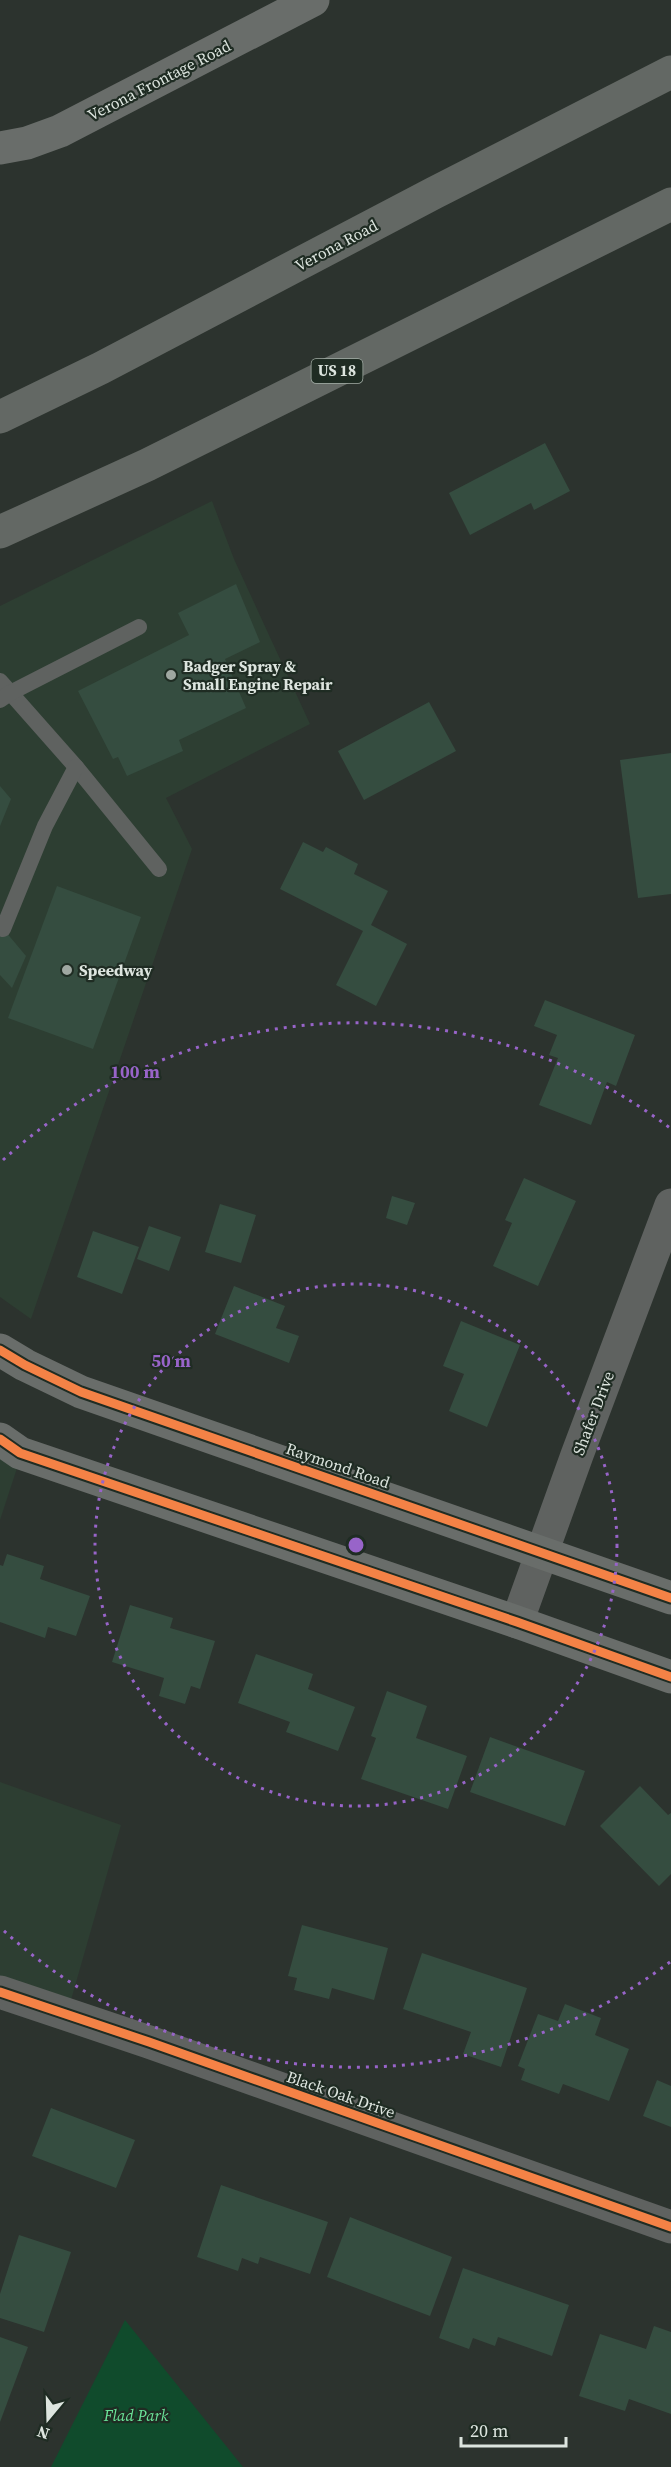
<svg xmlns="http://www.w3.org/2000/svg" width="671" height="2467" font-family="'Source Serif 4',serif">
  <style>
    .built { fill: #2d3e32 }
    .green { fill: #104b2c }
    .building { fill: #354d40 }
    .lines { fill: none; stroke-linecap: round; stroke-linejoin: round }
    .lane { stroke: #5f6260; stroke-width: 16 }
    .street { stroke: #5f6260; stroke-width: 33 }
    .secondary { stroke: #696d6a; stroke-width: 33 }
    .highway { stroke: #636864; stroke-width: 33 }
    .cycleway-casing { stroke: #1f2c23; stroke-width: 13 }
    .cycleway { stroke: #f48246; stroke-width: 9 }
    .ring { fill: none; stroke: #9864c9; stroke-width: 3; stroke-dasharray: 3 6 }
    .poi-dot { fill: #9fa7a1; stroke: #1f2c23; stroke-width: 2 }
    .labels { text-anchor: middle; stroke-width: 4.5; stroke-linejoin: round; paint-order: stroke }
    .shield { fill: #1f2c23; stroke: #a4aea7; stroke-width: 1.5 }
    .shield-label { font-size: 15px; font-weight: bold; fill: #dde5df }
    .street-label { font-size: 16px; fill: #dde5df; stroke: #1f2c23 }
    .poi-label { font-size: 16px; font-weight: bold; fill: #dde5df; stroke: #1f2c23; text-anchor: start }
    .park-label { font-size: 16px; font-style: italic; fill: #6ae399; stroke: #1f2c23 }
    .centre { fill: #9864c9; stroke: #1f2c23; stroke-width: 3 }
    .ring-label { font-size: 18px; text-anchor: middle; font-weight: bold; fill: #9864c9; stroke: #1f2c23; stroke-width: 4.5; stroke-linejoin: round; paint-order: stroke }
  </style>
  <rect width="100%" height="100%" fill="#2c332e"/>
  <g class="built">
    <polygon points="212,501 234,559 310,724 166,798 192,849 31,1319 0,1297 0,606"/>
    <polygon points="0,1439 22,1453 0,1520"/>
    <polygon points="0,1782 121,1825 67,2014 0,1992"/>
  </g>
  <polygon class="green" points="125,2320 243,2467 51,2467"/>
  <g class="building">
    <polygon points="545,443 570,491 534,510 531,503 470,535 449,493"/>
    <polygon points="236,584 260,642 225,659 246,708 179,740 183,751 127,776 118,757 113,759 78,691 189,635 178,613"/>
    <polygon points="429,702 456,751 364,800 338,751"/>
    <polygon points="671,753 671,894 638,898 620,760"/>
    <polygon points="0,786 11,799 0,826"/>
    <polygon points="303,842 323,852 326,847 358,864 354,874 388,891 371,925 407,944 376,1006 336,985 363,931 280,889"/>
    <polygon points="57,886 141,917 93,1049 8,1018"/>
    <polygon points="0,925 26,956 12,988 0,975"/>
    <polygon points="545,1000 635,1035 616,1086 607,1082 591,1125 539,1105 558,1058 549,1055 557,1035 534,1026"/>
    <polygon points="524,1178 576,1201 538,1286 493,1266 512,1223 505,1220"/>
    <polygon points="392,1196 415,1203 407,1225 386,1218"/>
    <polygon points="220,1204 256,1215 241,1263 205,1252"/>
    <polygon points="149,1226 181,1237 169,1271 137,1259"/>
    <polygon points="93,1231 139,1247 122,1294 77,1277"/>
    <polygon points="234,1286 285,1306 276,1328 299,1336 289,1363 215,1334"/>
    <polygon points="461,1321 520,1345 487,1427 449,1411 464,1374 443,1366"/>
    <polygon points="7,1554 44,1566 40,1579 90,1596 76,1636 48,1627 45,1638 0,1622 0,1565 3,1566"/>
    <polygon points="130,1605 173,1618 170,1628 215,1641 200,1689 191,1686 185,1704 159,1696 164,1678 112,1662"/>
    <polygon points="256,1654 313,1674 308,1689 355,1707 338,1751 286,1732 290,1722 238,1703"/>
    <polygon points="387,1691 427,1706 416,1738 467,1756 448,1809 361,1779 376,1738 371,1736"/>
    <polygon points="490,1737 585,1771 565,1826 470,1792"/>
    <polygon points="640,1786 668,1815 671,1813 671,1874 659,1886 600,1826"/>
    <polygon points="302,1925 388,1948 374,2000 332,1988 329,1999 294,1990 297,1978 288,1976"/>
    <polygon points="422,1953 527,1988 501,2067 463,2054 471,2032 403,2009"/>
    <polygon points="565,2004 601,2018 595,2035 629,2049 609,2101 563,2084 559,2094 521,2080 525,2069 518,2066 538,2014 558,2021"/>
    <polygon points="657,2080 671,2086 671,2127 643,2116"/>
    <polygon points="51,2108 135,2140 116,2188 32,2156"/>
    <polygon points="221,2185 328,2222 310,2274 260,2257 258,2264 242,2258 238,2271 197,2257"/>
    <polygon points="350,2217 452,2257 430,2316 327,2277"/>
    <polygon points="19,2235 71,2252 44,2332 0,2318 0,2294"/>
    <polygon points="463,2268 569,2305 552,2356 498,2337 495,2346 473,2338 469,2349 439,2338"/>
    <polygon points="654,2326 671,2332 671,2414 629,2399 625,2411 579,2396 600,2334 646,2349"/>
    <polygon points="0,2337 28,2347 0,2422"/>
  </g>
  <g class="lines">
    <g class="lane">
      <polyline points="0,681 76,767 159,869"/>
      <polyline points="0,700 10,693 139,627"/>
      <polyline points="3,929 45,826 76,767"/>
    </g>
    <g class="street">
      <polyline points="517,1622 577,1455 671,1205"/>
      <polyline points="0,1992 149,2042 671,2227"/>
    </g>
    <g class="secondary">
      <polyline points="0,148 27,143 60,131 313,0"/>
      <polyline points="0,1350 25,1365 81,1392 671,1598"/>
      <polyline points="0,1439 20,1453 517,1622 671,1677"/>
    </g>
    <g class="highway">
      <polyline points="0,417 101,368 434,193 671,72"/>
      <polyline points="0,532 147,465 671,204"/>
    </g>
    <defs>
      <g id="cycleway">
        <polyline points="0,1350 25,1365 81,1392 671,1598"/>
        <polyline points="0,1439 20,1453 517,1622 671,1677"/>
        <polyline points="0,1992 149,2042 671,2227"/>
      </g>
    </defs>
    <use href="#cycleway" class="cycleway-casing"/>
    <use href="#cycleway" class="cycleway"/>
  </g>
  <g class="ring">
    <circle cx="356" cy="1545" r="261"/>
    <path d="M670 1962A522 522 0 0 1 3 1930M3 1160A522 522 0 0 1 670 1128"/>
  </g>
  <g class="poi-dot">
    <circle cx="171" cy="675" r="6"/>
    <circle cx="67" cy="970" r="6"/>
  </g>
  <g class="labels">
    <rect class="shield" x="311.5" y="359" width="51" height="24" rx="4.5"/>
    <g class="shield-label">
      <text x="337" y="376">US 18</text>
    </g>
    <g class="street-label">
      <text transform="translate(159 80) rotate(-27)" y="6">Verona Frontage Road</text>
      <text transform="translate(336 245) rotate(-28)" y="6">Verona Road</text>
      <text transform="translate(593 1413) rotate(-69)" y="6">Shafer Drive</text>
      <text transform="translate(338 1465) rotate(19)" y="6">Raymond Road</text>
      <text transform="translate(341 2094) rotate(19)" y="6">Black Oak Drive</text>
    </g>
    <g class="poi-label">
      <text x="183" y="672">Badger Spray &amp;<tspan x="183" dy="18">Small Engine Repair</tspan></text>
      <text x="79" y="976">Speedway</text>
    </g>
    <g class="park-label">
      <text x="136" y="2421">Flad Park</text>
    </g>
  </g>
  <circle cx="356" cy="1545" r="9" class="centre"/>
  <g class="ring-label">
    <text x="135" y="1078">100 m</text>
    <text x="171" y="1367">50 m</text>
  </g>
  <g transform="translate(48 2419) rotate(199)" stroke="#1f2c23" stroke-width="4.5" paint-order="stroke">
  <path d="M0-4.5L10 22L0 15L-10 22Z" fill="#dde5df"/>
  <text y="-9" font-size="16" font-weight="bold" text-anchor="middle" fill="#dde5df">N</text>
  </g>
  <path d="M461 2437v9h105v-9" fill="none" stroke="#dde5df" stroke-width="3"/>
  <text x="470" y="2437" font-size="18" fill="#dde5df" stroke="#1f2c23" stroke-width="4.5" paint-order="stroke">20 m</text>
</svg>
